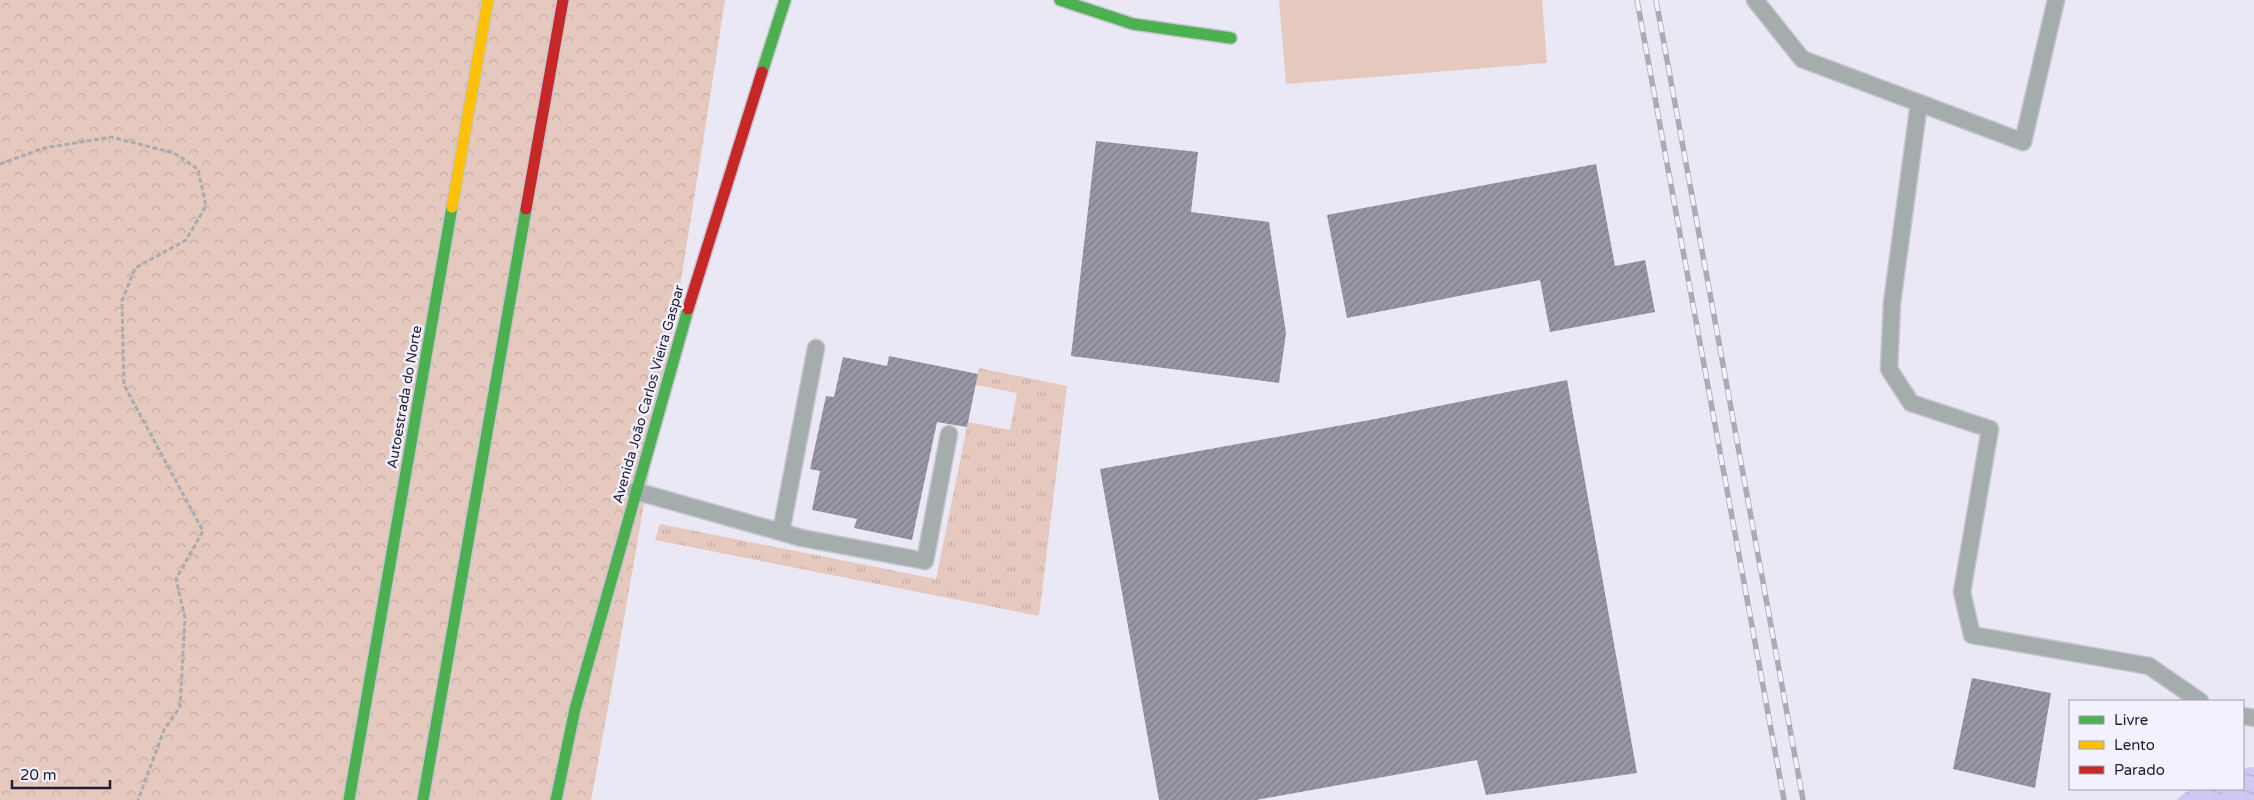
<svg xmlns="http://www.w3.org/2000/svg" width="2254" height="800" font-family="'Varela Round',sans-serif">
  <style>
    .grass { fill: url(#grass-tufts) }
    .forest { fill: url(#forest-crowns) }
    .pitch { fill: #e6c9be }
    .water { fill: url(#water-ripples) }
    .building { fill: url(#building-hatch) }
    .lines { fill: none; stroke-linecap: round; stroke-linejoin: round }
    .lane-casing { stroke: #c6c4d0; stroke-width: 19 }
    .fast-casing { stroke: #c6c4d0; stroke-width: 14 }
    .slow-casing { stroke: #c6c4d0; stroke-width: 14 }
    .jam-casing { stroke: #c6c4d0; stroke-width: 14 }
    .path { stroke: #a8acb0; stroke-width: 3; stroke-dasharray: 5 2.5; stroke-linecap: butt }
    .lane { stroke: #a5adac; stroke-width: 16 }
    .fast { stroke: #4caf50; stroke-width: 11 }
    .slow { stroke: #ffc107; stroke-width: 11 }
    .jam { stroke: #c62828; stroke-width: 11 }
    .rail-casing { stroke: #abacb3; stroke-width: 5.5 }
    .rail { stroke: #f2f1fd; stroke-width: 4; stroke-dasharray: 11; stroke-linecap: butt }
    .labels { text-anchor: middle; stroke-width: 5; stroke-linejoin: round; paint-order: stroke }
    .street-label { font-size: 14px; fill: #201c32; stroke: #f2f1fd }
  </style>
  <defs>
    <pattern id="grass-tufts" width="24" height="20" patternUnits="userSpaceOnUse" patternTransform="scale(1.25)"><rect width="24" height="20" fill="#e6c9be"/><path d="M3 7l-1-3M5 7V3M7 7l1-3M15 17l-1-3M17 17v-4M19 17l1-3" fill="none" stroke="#c5aca4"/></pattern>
    <pattern id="forest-crowns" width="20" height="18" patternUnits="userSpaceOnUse" patternTransform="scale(1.25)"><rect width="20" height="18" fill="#e6c9be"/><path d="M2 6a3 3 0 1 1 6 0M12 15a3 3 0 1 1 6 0" fill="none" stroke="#c5aca4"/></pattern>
    <pattern id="water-ripples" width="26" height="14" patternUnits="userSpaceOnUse" patternTransform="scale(1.25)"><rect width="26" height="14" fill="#cfc8f5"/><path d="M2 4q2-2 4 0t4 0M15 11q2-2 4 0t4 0" fill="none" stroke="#b1abd2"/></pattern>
    <pattern id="building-hatch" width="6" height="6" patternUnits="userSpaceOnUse" patternTransform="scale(1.25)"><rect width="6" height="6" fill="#9997a6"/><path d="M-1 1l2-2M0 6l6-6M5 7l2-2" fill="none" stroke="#7c7a88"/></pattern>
  </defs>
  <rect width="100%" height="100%" fill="#e9e8f4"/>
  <polygon class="grass" points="979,368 1067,386 1039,616 655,540 660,524 936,579 968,422 1010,430 1017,393 976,385"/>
  <path class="forest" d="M0,0h725c-41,267 -84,534 -134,800h-591z"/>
  <polygon class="pitch" points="1279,0 1542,0 1547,63 1286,84"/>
  <polygon class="water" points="2254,767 2254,800 2176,800 2190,789 2243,789 2243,768"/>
  <g class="building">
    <polygon points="1096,141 1198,152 1191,212 1269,222 1286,333 1279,383 1071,356"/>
    <polygon points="1596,164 1615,266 1645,260 1655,312 1550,332 1540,280 1347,318 1327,215"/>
    <polygon points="889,356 978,374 967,427 937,422 912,540 854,528 857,519 812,510 820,471 810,469 826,396 834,397 843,357 887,366"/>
    <polygon points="1567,380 1637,773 1486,795 1477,760 1256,800 1159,800 1100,469 1370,420"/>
    <polygon points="1972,678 2051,693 2035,788 1953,769"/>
  </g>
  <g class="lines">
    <defs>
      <g id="lane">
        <polyline points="1755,0 1802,59 2023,142 2056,0"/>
        <polyline points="1919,103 1892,303 1889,369 1911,403 1990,429 1962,592 1972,635 2149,666 2200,701"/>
        <polyline points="635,491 802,538 925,561 949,434"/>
        <polyline points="781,532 816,348"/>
        <polyline points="2243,716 2254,718"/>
      </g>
      <g id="fast">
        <polyline points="1060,0 1133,24 1231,38"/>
        <polyline points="762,72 785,0"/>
        <polyline points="349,800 452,207"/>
        <polyline points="423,800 526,209"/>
        <polyline points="556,800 575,709 688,309"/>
      </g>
      <polyline id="slow" points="452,207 488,0"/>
      <g id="jam">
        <polyline points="526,209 563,0"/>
        <polyline points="688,309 762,72"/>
      </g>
    </defs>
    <use href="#lane" class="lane-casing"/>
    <use href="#fast" class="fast-casing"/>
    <use href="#slow" class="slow-casing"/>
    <use href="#jam" class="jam-casing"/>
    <polyline class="path" points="0,164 44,148 111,137 174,153 198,169 206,206 186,240 135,268 122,301 124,385 203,531 176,579 185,618 180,707 164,730 138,800"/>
    <use href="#lane" class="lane"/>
    <use href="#fast" class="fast"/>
    <use href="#slow" class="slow"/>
    <use href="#jam" class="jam"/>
    <defs>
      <g id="rail">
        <polyline points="1637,0 1784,800"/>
        <polyline points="1656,0 1803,800"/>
      </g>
    </defs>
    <use href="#rail" class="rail-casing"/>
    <use href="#rail" class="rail"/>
  </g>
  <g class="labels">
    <g class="street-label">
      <text transform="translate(648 394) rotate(-74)" y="5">Avenida João Carlos Vieira Gaspar</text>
      <text transform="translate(404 397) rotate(-80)" y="5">Autoestrada do Norte</text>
    </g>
  </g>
  <rect x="2069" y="700" width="175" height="90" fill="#f2f1fd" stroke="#9e9cac"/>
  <rect x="2079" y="716" width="25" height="8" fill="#4caf50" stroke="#9e9cac"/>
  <text x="2114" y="725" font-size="15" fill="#201c32">Livre</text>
  <rect x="2079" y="741" width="25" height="8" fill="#ffc107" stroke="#9e9cac"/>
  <text x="2114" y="750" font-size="15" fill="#201c32">Lento</text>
  <rect x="2079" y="766" width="25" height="8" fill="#c62828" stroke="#9e9cac"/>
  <text x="2114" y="775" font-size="15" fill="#201c32">Parado</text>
  <path d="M12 780v8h98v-8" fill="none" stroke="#201c32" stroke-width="2.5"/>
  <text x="20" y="780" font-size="15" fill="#201c32" stroke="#f2f1fd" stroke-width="4" paint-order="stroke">20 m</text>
</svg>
